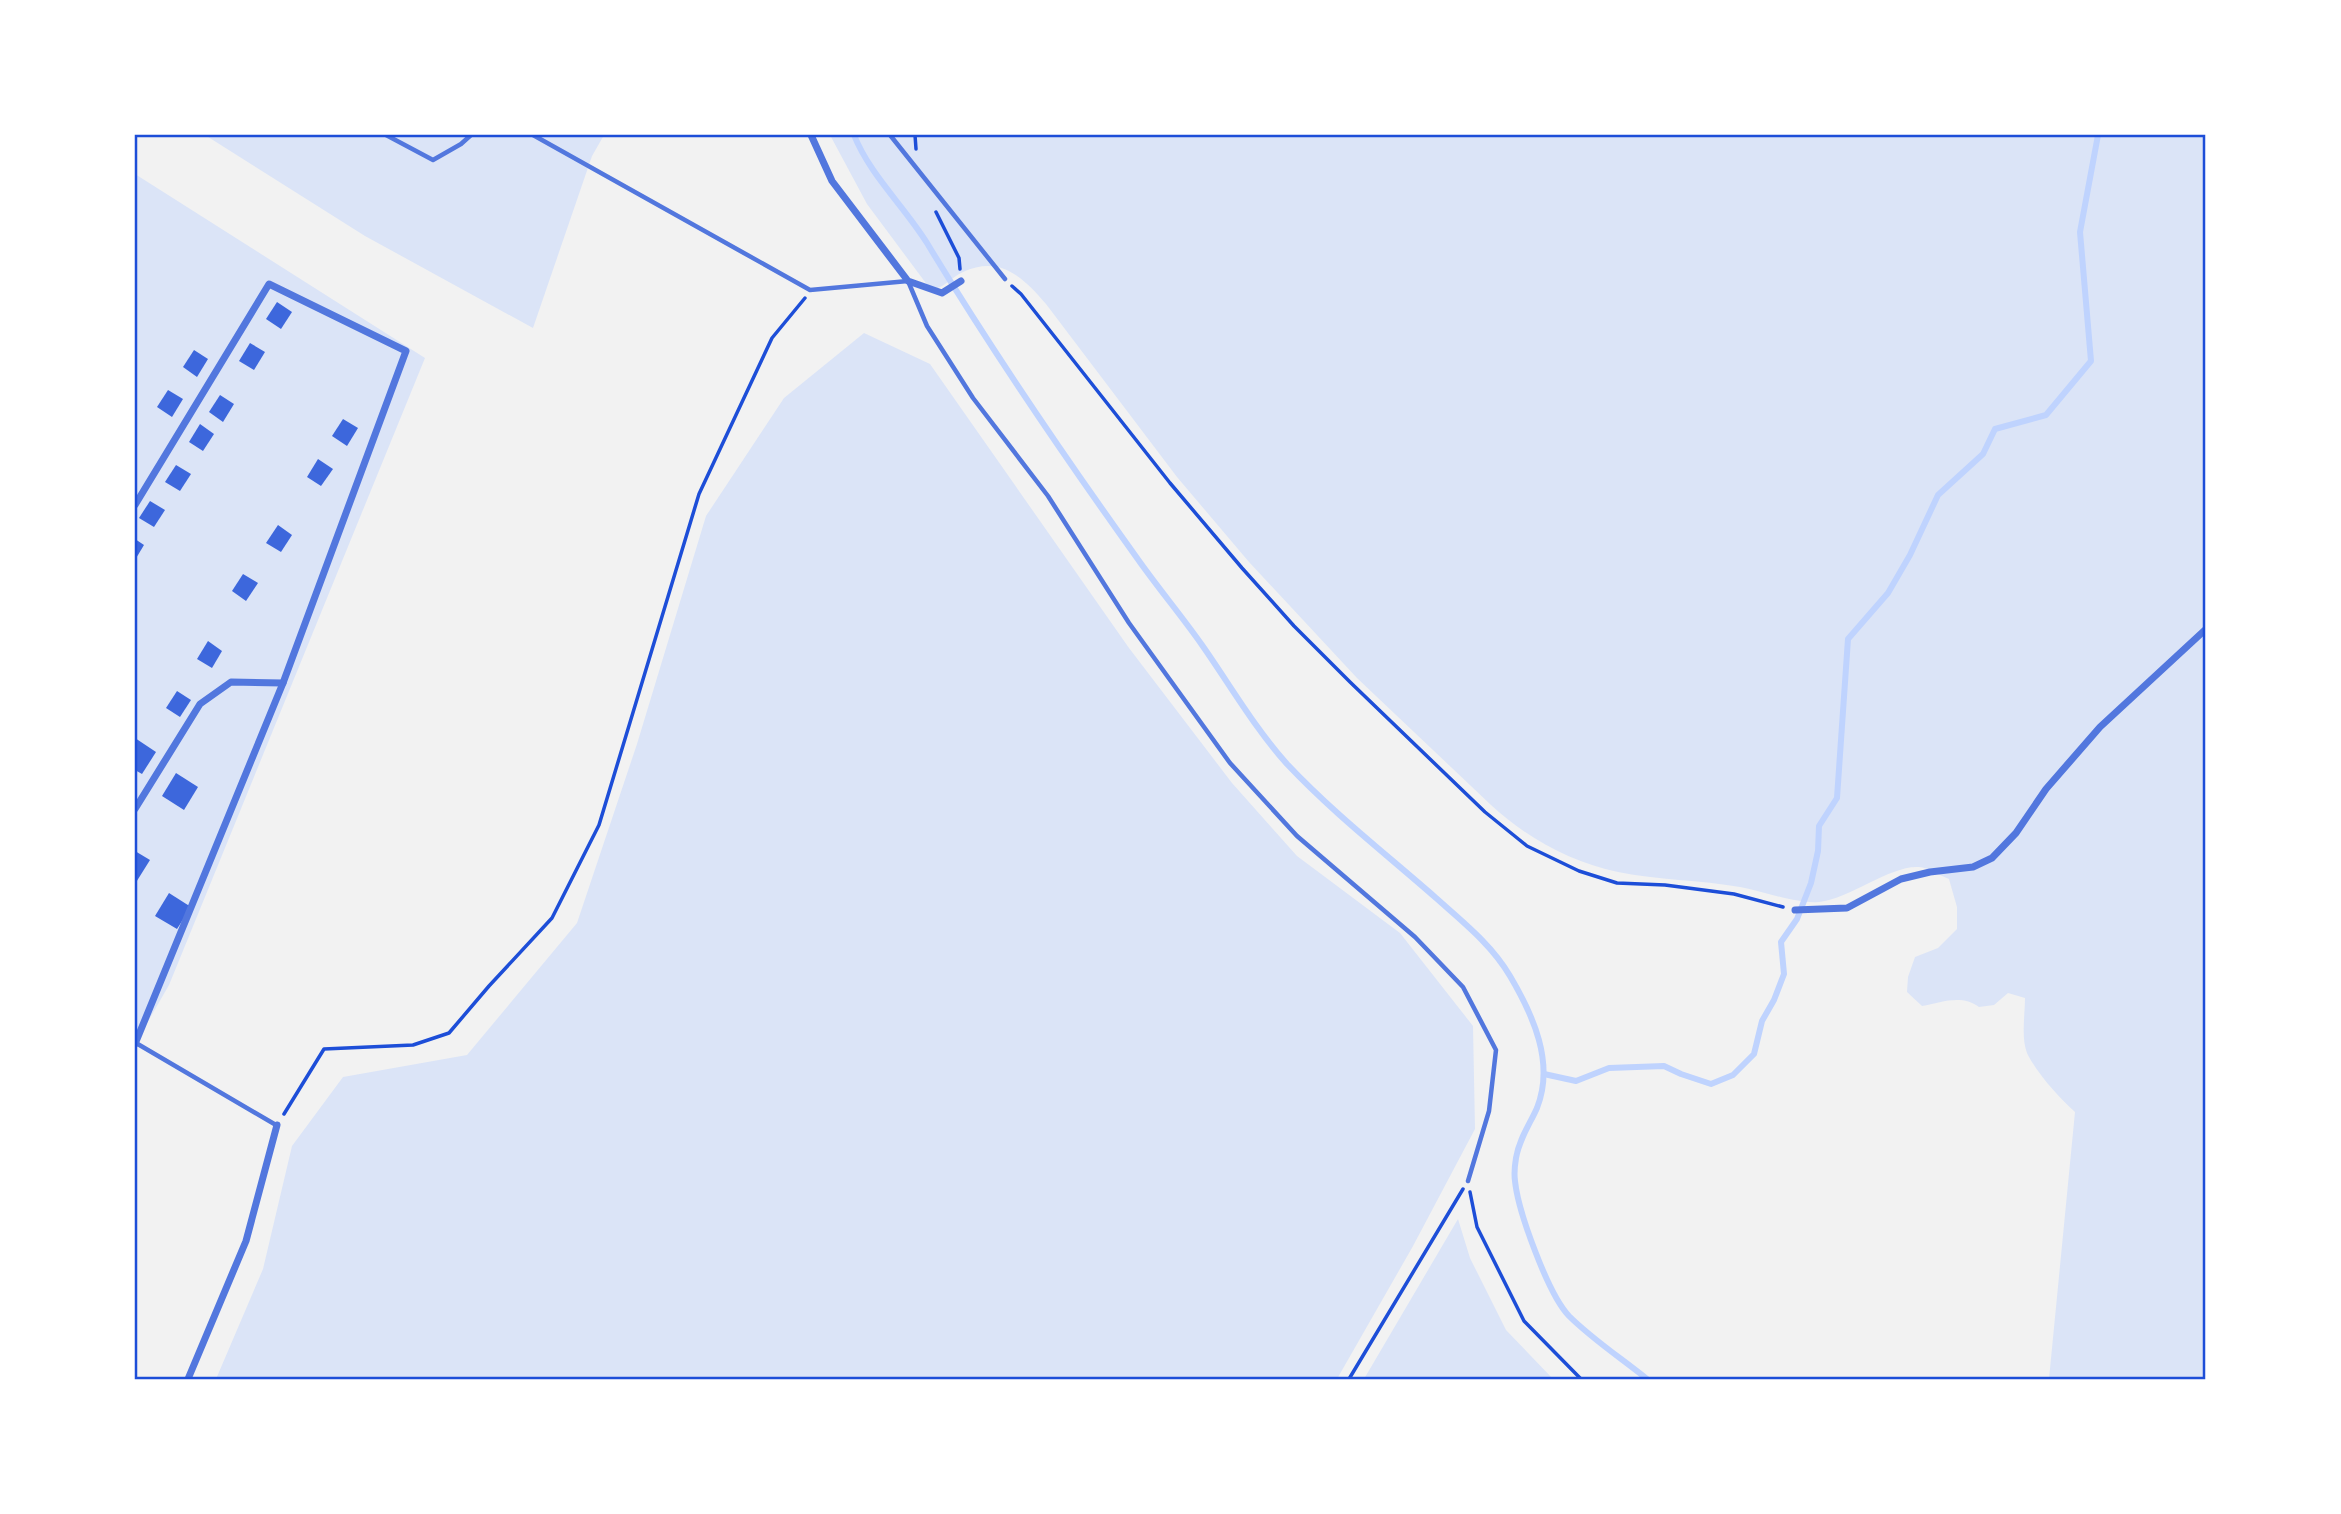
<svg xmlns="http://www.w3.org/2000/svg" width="2341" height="1514" font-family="'Nunito Sans',sans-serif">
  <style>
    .green { fill: #dbe4f7 }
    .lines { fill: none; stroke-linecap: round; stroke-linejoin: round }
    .stream { stroke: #bfd3fe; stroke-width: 6 }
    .building { fill: #3d67dc }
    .path { stroke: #1d4ed8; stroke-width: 3.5 }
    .service { stroke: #5277de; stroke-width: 4.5 }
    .minor { stroke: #5277de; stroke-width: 7 }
    .neatline { fill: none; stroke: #1d4ed8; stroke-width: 2.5 }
  </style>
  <rect width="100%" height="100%" fill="#f2f2f2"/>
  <g class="green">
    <polygon points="205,135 604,135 592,156 533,328 365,236"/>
    <path d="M830,135h1376v1244h-157l26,-267c-16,-14 -39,-40 -48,-59 -6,-15 -2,-39 -2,-55l-17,-5 -14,12 -15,2c-17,-13 -37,-5 -57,-1l-15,-14 1,-15 7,-20 23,-9 19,-19v-22l-8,-28c-9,-3 -21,-12 -30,-12 -28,-2 -68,31 -100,35 -24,2 -55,-11 -79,-15 -40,-7 -82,-7 -122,-15 -48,-10 -91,-34 -127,-67l-134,-127 -108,-116 -72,-85 -131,-173c-23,-27 -46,-49 -83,-32 -11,5 -17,14 -28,17l-7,-3 -61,-82z"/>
    <polygon points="135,174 425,358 169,985 135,1044"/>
    <polygon points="864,333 930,364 1129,648 1232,783 1297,856 1400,933 1473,1026 1475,1129 1413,1246 1337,1379 216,1379 263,1269 292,1146 343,1077 467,1055 577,923 637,744 706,516 784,398"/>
    <polygon points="1458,1219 1470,1258 1506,1330 1553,1379 1364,1379"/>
  </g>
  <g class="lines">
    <g class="stream">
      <path d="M854,135c16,40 50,71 73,108 65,108 137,213 210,315 21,30 44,57 65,87 28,40 52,82 85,119 46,49 99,90 149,134 27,24 56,47 74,78 23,39 45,87 27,132 -7,16 -18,31 -21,50 -1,6 -2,16 -1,23 3,30 33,113 54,135 23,23 52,42 78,63"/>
      <polyline points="1544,1074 1576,1081 1609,1068 1664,1066 1681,1074 1711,1084 1733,1075 1754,1054 1762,1021 1774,1000 1784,974 1781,942 1797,919 1811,883 1818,851 1819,826 1837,798 1848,639 1888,593 1910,555 1938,495 1983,454 1995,429 2046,415 2091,361 2080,232 2098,135"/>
    </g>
  </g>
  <g class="building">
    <polygon points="277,302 292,312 281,329 266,319"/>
    <polygon points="250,343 265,352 254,370 239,361"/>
    <polygon points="194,350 208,359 197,377 183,367"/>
    <polygon points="168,390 183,399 172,417 157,407"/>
    <polygon points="220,395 234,404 223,422 209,412"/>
    <polygon points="343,419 358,428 347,446 332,436"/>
    <polygon points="200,424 214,434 203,451 189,442"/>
    <polygon points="318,459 333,469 321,486 307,477"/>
    <polygon points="176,465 191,474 180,491 165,482"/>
    <polygon points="150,501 165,510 154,527 139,518"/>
    <polygon points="278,525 292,535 281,552 266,543"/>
    <polygon points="135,539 144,545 135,560"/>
    <polygon points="243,574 258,583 246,601 232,591"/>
    <polygon points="208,641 222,651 212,668 197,659"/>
    <polygon points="177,691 191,700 180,717 166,708"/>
    <polygon points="135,738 156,752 142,774 135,770"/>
    <polygon points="176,773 198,787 184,810 162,796"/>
    <polygon points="135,851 150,860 135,884"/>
    <polygon points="169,893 191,907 177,929 155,916"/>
  </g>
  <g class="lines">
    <g class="path">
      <polyline points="915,135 916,149"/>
      <polyline points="936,212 959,258 960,269"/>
      <polyline points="1012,286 1021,294 1170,483 1242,568 1294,626 1350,682 1485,812 1527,846 1579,871 1617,883 1665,885 1734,894 1783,907"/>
      <polyline points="284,1114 324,1049 413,1045 449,1033 489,986 552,918 599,825 699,494 772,338 805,298"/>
      <polyline points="1470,1192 1477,1227 1524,1321 1581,1379"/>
      <polyline points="1349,1379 1463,1189"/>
    </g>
    <g class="service">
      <polyline points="386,135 433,160 461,144 471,135"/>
      <polyline points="533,135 810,290 908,281 927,326 973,398 1048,496 1129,623 1230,763 1297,836 1415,937 1463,987 1496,1050 1489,1111 1468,1181"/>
      <polyline points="890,135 1005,279"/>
      <polyline points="136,1043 276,1125"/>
    </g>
    <g class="minor">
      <polyline points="811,135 832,181 908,281 942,293 961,281"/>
      <polyline points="135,505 269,284 406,351 283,683 231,682 200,704 135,809"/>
      <polyline points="1795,910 1847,908 1901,879 1930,872 1973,867 1992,858 2016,833 2046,789 2100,727 2206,629"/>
      <polyline points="135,1044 283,683"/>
      <polyline points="188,1379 246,1241 277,1125"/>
    </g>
  </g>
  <rect width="2341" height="1514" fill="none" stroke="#ffffff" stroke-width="273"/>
  <rect x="136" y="136" width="2068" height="1242" class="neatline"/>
</svg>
